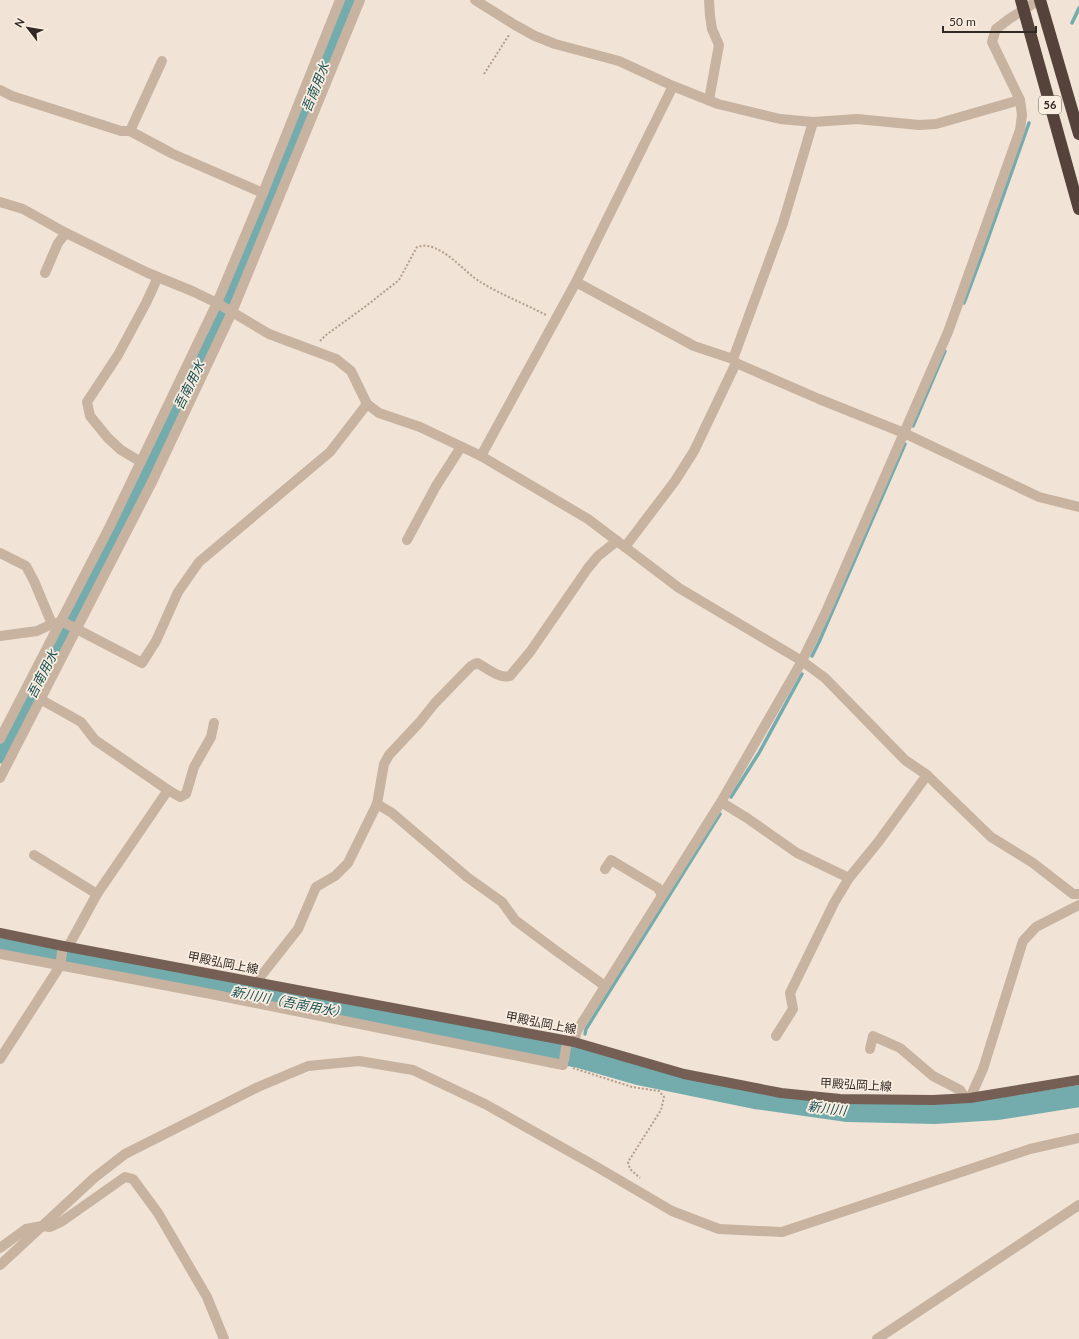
<svg xmlns="http://www.w3.org/2000/svg" width="1079" height="1339" font-family="Lato,'Noto Sans JP',sans-serif">
  <style>
    .lines { fill: none; stroke-linecap: round; stroke-linejoin: round }
    .stream { stroke: #74acae; stroke-width: 3.5 }
    .canal { stroke: #74acae; stroke-width: 13 }
    .river { stroke: #74acae; stroke-width: 22 }
    .path { stroke: #b49d8c; stroke-width: 2; stroke-dasharray: 2 2; stroke-linecap: butt }
    .minor { stroke: #c8b3a1; stroke-width: 10 }
    .major { stroke: #755f55; stroke-width: 10 }
    .highway { stroke: #54423b; stroke-width: 12 }
    .labels { text-anchor: middle; stroke-width: 3.5; stroke-linejoin: round; paint-order: stroke }
    .shield { fill: #f9eee1; stroke: #6e645d; stroke-width: 1 }
    .shield-label { font-size: 11px; font-weight: bold; fill: #332924 }
    .street-label { font-size: 12px; fill: #332924; stroke: #f9eee1 }
    .water-label { font-size: 13px; font-style: italic; fill: #1a5154; stroke: #f9eee1 }
  </style>
  <rect width="100%" height="100%" fill="#f1e3d5"/>
  <g class="lines">
    <g class="stream">
      <polyline points="1072,23 1079,8"/>
      <polyline points="964,303 985,247 1029,123"/>
      <polyline points="913,426 945,351"/>
      <polyline points="812,656 819,642 905,444"/>
      <polyline points="731,797 759,753 802,674"/>
      <polyline points="585,1034 586,1029 720,814"/>
      <polyline points="579,1057 579,1056"/>
    </g>
    <polyline class="canal" points="0,757 78,607 192,382 246,262 350,0"/>
    <polyline class="river" points="0,944 422,1029 579,1057 638,1074 755,1098 848,1111 935,1113 998,1109 1079,1096"/>
    <g class="path">
      <polyline points="484,74 509,35"/>
      <path d="M320,341l6,-6 40,-29 33,-26 18,-33c23,-8 47,26 65,36 20,12 43,21 64,32"/>
      <polyline points="573,1068 632,1087 659,1091 664,1097 661,1110 628,1162 630,1169 640,1178"/>
    </g>
    <g class="minor">
      <polyline points="475,0 515,25 535,36 555,44 619,61 673,86 718,104 780,119 813,122 857,119 919,125 936,124 1020,100"/>
      <polyline points="709,0 710,16 712,29 719,45 709,100"/>
      <polyline points="0,90 12,96 121,131 130,131 173,154 263,193"/>
      <polyline points="130,131 162,61"/>
      <polyline points="0,202 23,209 66,233 148,273 192,291 217,303 269,334 336,359 351,371 367,404 379,413 420,427 481,456 588,519 679,588 802,661 825,678 905,760 927,775 991,837 1033,863 1073,894 1079,894"/>
      <polyline points="45,273 58,243 66,233"/>
      <polyline points="576,282 694,346 733,359 736,363"/>
      <polyline points="733,359 783,223 813,122"/>
      <polyline points="481,456 576,282 673,86"/>
      <polyline points="141,462 121,450 108,438 90,416 87,402 118,355 146,303 158,277"/>
      <polyline points="407,540 436,486 461,447"/>
      <polyline points="625,547 675,481 694,451 736,363 819,399 904,433 1039,497 1079,507"/>
      <polyline points="0,553 26,566 34,581 52,624 61,622 65,623 142,663 156,641 178,592 199,562 330,452 367,404"/>
      <polyline points="0,636 37,631 52,624"/>
      <polyline points="40,699 81,722 95,740 168,790 180,797 186,794 194,767 211,737 214,723"/>
      <polyline points="0,739 110,526 217,303 263,193 340,0"/>
      <polyline points="0,778 151,484 232,312 360,0"/>
      <polyline points="721,802 747,818 797,853 849,878"/>
      <path d="M377,804l7,-40 5,-9 30,-32 16,-20 36,-37 6,-3c10,5 22,16 33,13l20,-24 58,-84 10,-12 19,-15"/>
      <polyline points="34,855 97,894"/>
      <polyline points="605,869 611,860 658,888 662,895"/>
      <polyline points="68,947 97,894 168,790"/>
      <polyline points="0,954 211,994 563,1065"/>
      <polyline points="259,983 261,976 298,929 316,887 335,876 348,863 377,804 392,813 467,877 502,902 515,920 555,950 605,986"/>
      <polyline points="776,1036 793,1009 790,993 834,903 849,878 879,841 927,775"/>
      <polyline points="574,1042 577,1031 721,802 802,661 825,614 948,332 1020,130 1022,115 1020,100 992,42 996,29 1009,19 1039,0"/>
      <polyline points="870,1049 873,1036 900,1048 933,1076 960,1090 965,1098"/>
      <polyline points="0,1059 60,966 63,946"/>
      <polyline points="564,1060 567,1042"/>
      <polyline points="970,1098 983,1069 1023,941 1036,927 1079,905"/>
      <polyline points="0,1248 26,1229 42,1226 50,1227 61,1222 125,1177 133,1179 158,1213 207,1297 224,1339"/>
      <polyline points="0,1265 94,1178 125,1154 258,1087 308,1066 359,1061 413,1070 485,1104 597,1167 672,1211 719,1229 782,1232 1030,1149 1079,1138"/>
      <polyline points="877,1339 1079,1205"/>
    </g>
    <polyline class="major" points="0,933 63,946 574,1042 684,1074 781,1093 840,1099 933,1100 970,1098 1079,1080"/>
    <g class="highway">
      <polyline points="1021,0 1079,209"/>
      <polyline points="1040,0 1079,134"/>
    </g>
  </g>
  <g class="labels">
    <rect class="shield" x="1039" y="96" width="22" height="18" rx="3"/>
    <g class="shield-label">
      <text x="1050" y="109">56</text>
    </g>
    <g class="street-label">
      <text transform="translate(223 963) rotate(11)" y="4">甲殿弘岡上線</text>
      <text transform="translate(541 1023) rotate(11)" y="4">甲殿弘岡上線</text>
      <text transform="translate(856 1085) rotate(3)" y="4">甲殿弘岡上線</text>
    </g>
    <g class="water-label">
      <text transform="translate(315 87) rotate(-68)" y="5">吾南用水</text>
      <text transform="translate(189 385) rotate(-64)" y="5">吾南用水</text>
      <text transform="translate(42 674) rotate(-63)" y="5">吾南用水</text>
      <text transform="translate(289 1002) rotate(11)" y="5">新川川（吾南用水）</text>
      <text transform="translate(827 1108) rotate(7)" y="5">新川川</text>
    </g>
  </g>
  <g transform="translate(28 28) rotate(301)" stroke="#f9eee1" stroke-width="3" paint-order="stroke">
  <path d="M0-3L7 15L0 10L-7 15Z" fill="#332924"/>
  <text y="-6" font-size="11" font-weight="bold" text-anchor="middle" fill="#332924">N</text>
  </g>
  <path d="M943 26v6h93v-6" fill="none" stroke="#332924" stroke-width="2"/>
  <text x="949" y="26" font-size="12" fill="#332924" stroke="#f9eee1" stroke-width="3" paint-order="stroke">50 m</text>
</svg>
